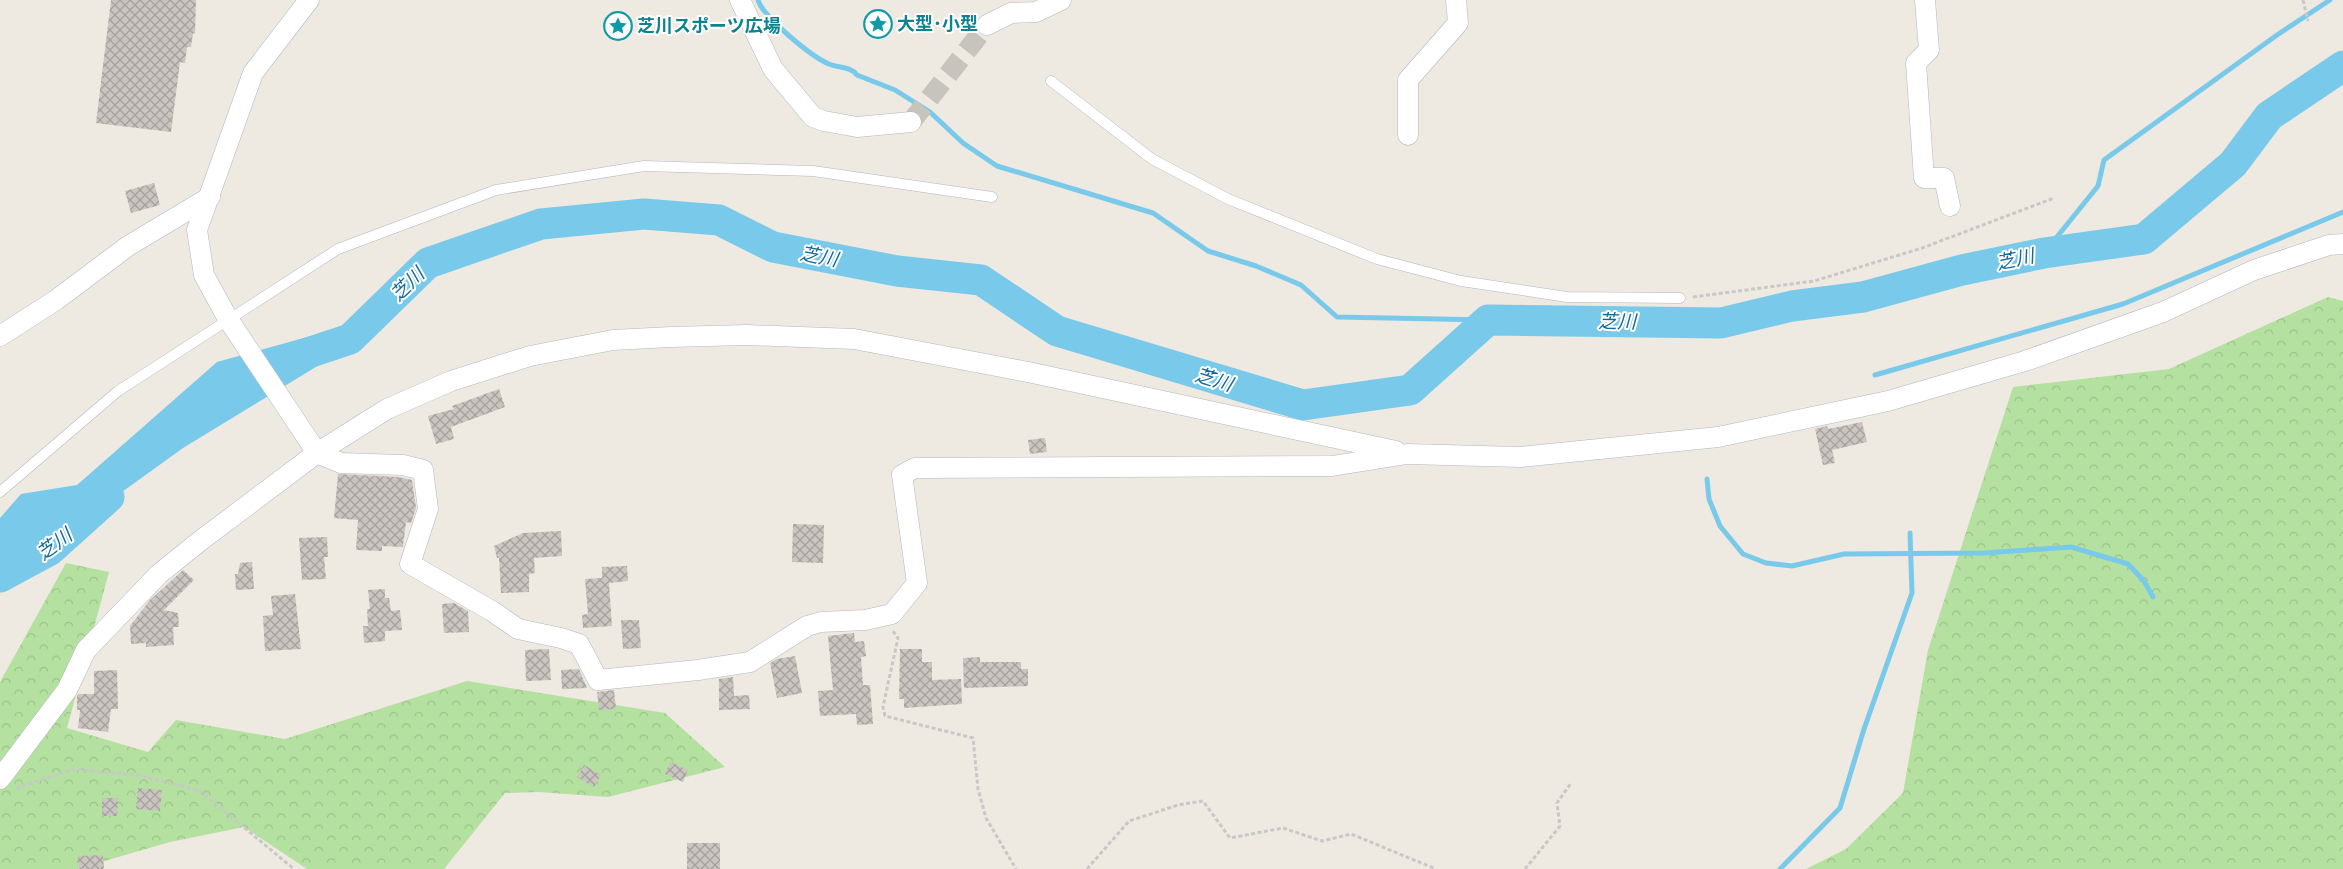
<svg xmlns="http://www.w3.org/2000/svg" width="2343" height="869" font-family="Montserrat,'Noto Sans JP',sans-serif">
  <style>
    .forest { fill: url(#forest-crowns) }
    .water { fill: #79caea }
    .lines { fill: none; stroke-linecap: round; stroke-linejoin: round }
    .stream { stroke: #79caea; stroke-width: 5 }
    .river { stroke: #79caea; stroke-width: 31 }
    .building { fill: url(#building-cross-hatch) }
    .street-tunnel { stroke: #c7c3bd; stroke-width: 20; stroke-dasharray: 20 10; stroke-linecap: butt }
    .lane-casing { stroke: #b4b6c0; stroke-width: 11 }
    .street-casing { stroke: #b4b6c0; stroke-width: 21 }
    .path { stroke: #c8c8c8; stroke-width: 3; stroke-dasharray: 4 2.5; stroke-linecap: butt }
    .lane { stroke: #fff; stroke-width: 10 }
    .street { stroke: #fff; stroke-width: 20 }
    .labels { text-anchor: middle; stroke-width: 4; stroke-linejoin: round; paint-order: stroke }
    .culture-label { font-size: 18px; font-weight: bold; fill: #0d838f; stroke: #fff; text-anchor: start }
    .water-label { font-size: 19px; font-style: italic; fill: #14699b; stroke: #fff }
  </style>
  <defs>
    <pattern id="forest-crowns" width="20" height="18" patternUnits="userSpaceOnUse" patternTransform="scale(1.25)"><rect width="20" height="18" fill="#b5e1a0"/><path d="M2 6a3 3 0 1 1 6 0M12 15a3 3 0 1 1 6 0" fill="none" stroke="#9cc18a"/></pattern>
    <pattern id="building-cross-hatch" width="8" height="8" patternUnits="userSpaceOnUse" patternTransform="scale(1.25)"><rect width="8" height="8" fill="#cac5c0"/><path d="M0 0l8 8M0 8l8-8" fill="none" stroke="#a4a09c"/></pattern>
  </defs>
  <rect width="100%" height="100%" fill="#eee9e1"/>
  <g class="forest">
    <polygon points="2328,297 2343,301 2343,869 1806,869 1846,849 1903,793 1928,650 2013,387 2169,369"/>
    <polygon points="66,563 109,572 67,728 148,752 176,720 285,739 467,681 665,713 725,767 608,797 539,792 505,793 444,869 307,869 244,827 170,842 77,869 0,869 0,682"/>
  </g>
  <polygon class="water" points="311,336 324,362 183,448 0,580 0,518 21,494 77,485 217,362"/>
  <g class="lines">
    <g class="stream">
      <path d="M758,0c5,17 54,57 71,64 9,4 21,2 28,11l38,15 35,22 33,31 34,23 156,47 55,38 48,15 45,19 36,32 151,3"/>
      <polyline points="2044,253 2098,186 2104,160 2277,35 2330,0"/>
      <polyline points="1875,375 2123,304 2343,212"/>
      <polyline points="1707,479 1709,499 1720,526 1743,554 1766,563 1792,566 1844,554 1985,553 2071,547 2128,564 2144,581 2153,597"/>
      <polyline points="1780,869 1840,808 1864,729 1912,593 1910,533"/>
    </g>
    <g class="river">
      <polyline points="278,363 350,339 428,263 541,224 644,214 719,220 773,247 897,271 981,280 1057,331 1303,405 1410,390 1488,320 1721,323 1792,306 1863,297 1962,270 2044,253 2144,239 2233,164 2269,116 2343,66"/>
      <polyline points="0,577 50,550 109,497"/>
    </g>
  </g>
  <g class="building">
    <polygon points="111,0 196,0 195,34 193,33 191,47 187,47 185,63 180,62 171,132 96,123"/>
    <polygon points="154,183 160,205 131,213 125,191"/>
    <polygon points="499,389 505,407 451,427 454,439 436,444 428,416 454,409 452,406"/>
    <polygon points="1862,422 1867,442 1832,450 1835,463 1823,465 1815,429 1827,426 1828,429"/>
    <polygon points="1045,438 1047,452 1030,454 1028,440"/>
    <polygon points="338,474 399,477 412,480 416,508 411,523 406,522 403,547 382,546 382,551 356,550 358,520 334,518"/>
    <polygon points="793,524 824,525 823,563 792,562"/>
    <polygon points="561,531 562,556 534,558 535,573 529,574 529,592 501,593 499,558 497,558 494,546 523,533"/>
    <polygon points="327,537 328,557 324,557 326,579 302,580 299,538"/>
    <polygon points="252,562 254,589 236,590 235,574 238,574 240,563"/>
    <polygon points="627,566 628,581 609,583 612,626 583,628 582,615 588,614 585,579 602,578 602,567"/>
    <polygon points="183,570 194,580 164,610 178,613 179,627 173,627 174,645 146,647 146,643 131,644 130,626 150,600"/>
    <polygon points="385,589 385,598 389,598 391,611 400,610 402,630 385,631 385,641 364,643 363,626 368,626 367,609 370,609 368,590"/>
    <polygon points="295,594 301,649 265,651 263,616 273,615 271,596"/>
    <polygon points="454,603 468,611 469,632 444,633 442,604"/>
    <polygon points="621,620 639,620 641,648 623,649"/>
    <polygon points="854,633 855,642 864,641 866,656 861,657 863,685 870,685 873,724 857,725 856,714 820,716 818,691 833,690 828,636"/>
    <polygon points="549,649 551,680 526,681 525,650"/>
    <polygon points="900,649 922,649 922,662 932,662 932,680 961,679 962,704 904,708 904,699 899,699"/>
    <polygon points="795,656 802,693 777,698 770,663 777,659"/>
    <polygon points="980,657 980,662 1021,662 1021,669 1028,669 1028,686 964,688 963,658"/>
    <polygon points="579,669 587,688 562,689 561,670"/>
    <polygon points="117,670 118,709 111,709 108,732 78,728 80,710 77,710 77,696 78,694 94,694 94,671"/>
    <polygon points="733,677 734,696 749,695 750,709 719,710 719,679"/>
    <polygon points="614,690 616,709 599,710 597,692"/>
    <polygon points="670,762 688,770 683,782 665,774"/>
    <polygon points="584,765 601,775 594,787 577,777"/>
    <polygon points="138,788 162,790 160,811 136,809"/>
    <polygon points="102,798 118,798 117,816 102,816"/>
    <rect x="687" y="843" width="33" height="26"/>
    <polygon points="103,855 104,869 79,869 78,856"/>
  </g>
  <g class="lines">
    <polyline class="street-tunnel" points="911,122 987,25"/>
    <defs>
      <g id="lane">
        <polyline points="1051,81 1152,159 1228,199 1377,259 1461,281 1567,297 1680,298"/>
        <polyline points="0,492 118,391 338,249 496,190 644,166 813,171 992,197"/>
      </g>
      <g id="street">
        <polyline points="309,0 253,73 197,230 204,275 228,319 317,453 341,463 403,465 423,470 428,509 410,564 492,611 518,629 561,638 579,644 598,680 698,670 750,662 807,626 821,622 865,620 892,614 917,583 902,475 915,468 1332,466 1407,454 1520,457 1718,437 1888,401 2025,361 2163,312 2254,270 2329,245 2343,244"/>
        <polyline points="740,0 773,69 813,117 824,121 857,127 911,122"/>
        <polyline points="1925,0 1929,50 1916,63 1924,178 1944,178 1950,206"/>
        <polyline points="987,25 1011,13 1036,12 1061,0"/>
        <polyline points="1408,135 1408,80 1458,23 1456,0"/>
        <polyline points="0,336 56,300 128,246 210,197"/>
        <polyline points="0,779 67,690 86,650 159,574 200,541 317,453 387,409 451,381 530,356 613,340 671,337 746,335 854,339 1028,372 1396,451"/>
      </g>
    </defs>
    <use href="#lane" class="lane-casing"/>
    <use href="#street" class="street-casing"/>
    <g class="path">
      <polyline points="2303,0 2308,21"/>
      <polyline points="1693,297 1814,281 1922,248 2054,198"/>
      <polyline points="893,631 898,638 883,707 885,716 973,738 978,789 986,818 1016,869"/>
      <polyline points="16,788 74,769 136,775 199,790 294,869"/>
      <polyline points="1087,869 1129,821 1178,805 1203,801 1230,838 1283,828 1322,841 1351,834 1436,869"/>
      <polyline points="1525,869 1560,826 1557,803 1571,783"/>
    </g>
    <use href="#lane" class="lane"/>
    <use href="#street" class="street"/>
  </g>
  <defs>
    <symbol id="sight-ring" viewBox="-11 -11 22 22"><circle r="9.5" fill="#fff" stroke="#0f9aa8" stroke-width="1.5"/><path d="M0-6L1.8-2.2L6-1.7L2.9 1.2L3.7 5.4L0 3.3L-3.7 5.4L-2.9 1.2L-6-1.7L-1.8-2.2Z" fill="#0f9aa8"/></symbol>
  </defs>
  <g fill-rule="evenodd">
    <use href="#sight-ring" x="862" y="8" width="32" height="32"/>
    <use href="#sight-ring" x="602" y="10" width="32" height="32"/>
  </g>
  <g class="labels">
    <g class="culture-label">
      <text x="897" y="30">大型･小型</text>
      <text x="637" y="32">芝川スポーツ広場</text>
    </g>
    <g class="water-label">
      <text transform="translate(819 256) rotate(11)" y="7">芝川</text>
      <text transform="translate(2015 259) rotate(-12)" y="7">芝川</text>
      <text transform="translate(407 284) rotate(-44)" y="7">芝川</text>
      <text transform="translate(1617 321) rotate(1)" y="7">芝川</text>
      <text transform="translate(1214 379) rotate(17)" y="7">芝川</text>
      <text transform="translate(54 544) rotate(-37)" y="7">芝川</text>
    </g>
  </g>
</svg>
